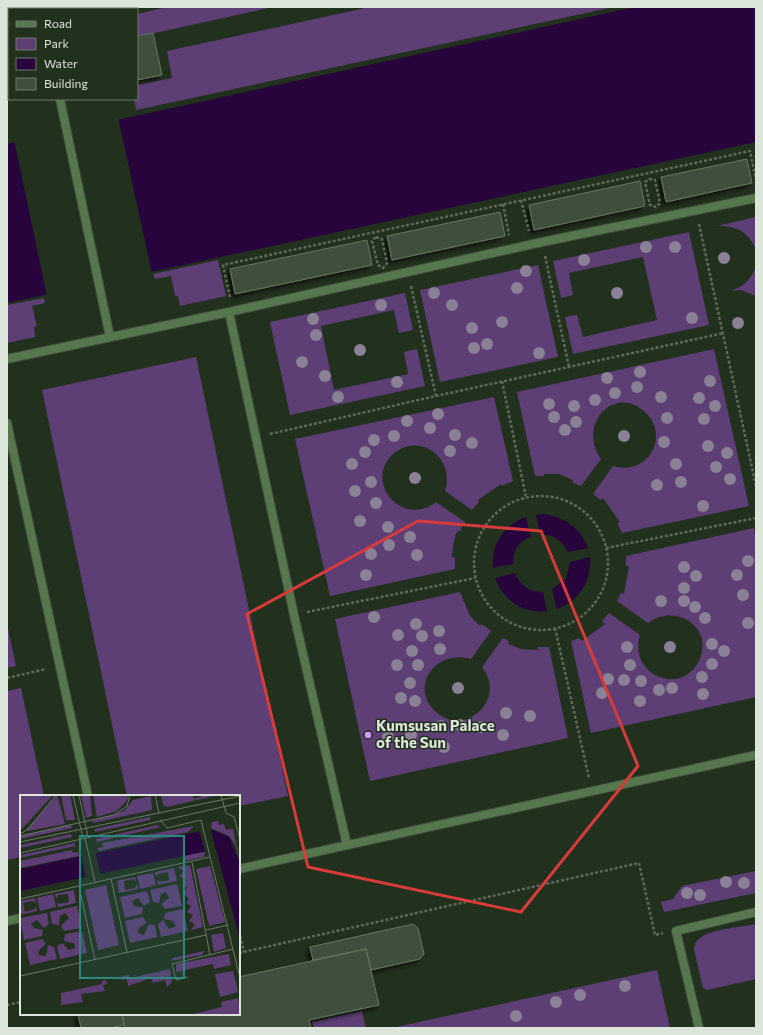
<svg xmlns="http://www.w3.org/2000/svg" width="763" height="1035" font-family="Commissioner,sans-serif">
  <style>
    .green { fill: #5d3f76 }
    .water { fill: #27043c }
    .pier { fill: #22301e }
    .building { fill: #41503d; stroke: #677762; filter: url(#shadow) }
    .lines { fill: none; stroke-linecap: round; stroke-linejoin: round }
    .lane-casing { stroke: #404d3c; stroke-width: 10 }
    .street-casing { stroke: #404d3c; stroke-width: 10 }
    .highway-casing { stroke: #404d3c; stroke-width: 14 }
    .path { stroke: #5e6a5a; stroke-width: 2.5; stroke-dasharray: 3 2; stroke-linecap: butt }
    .lane { stroke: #56774e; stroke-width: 8 }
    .street { stroke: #56774e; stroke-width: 8 }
    .highway { stroke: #8ddf77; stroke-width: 12 }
    .tree { fill: #8a8196 }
    .marked { fill: none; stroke: #d73b3a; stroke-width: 3; stroke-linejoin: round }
    .poi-dot { fill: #d19dfe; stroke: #22301e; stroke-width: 1.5 }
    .labels { text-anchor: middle; stroke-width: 3; stroke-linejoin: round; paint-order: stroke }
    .poi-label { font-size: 15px; font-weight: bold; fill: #dce5d9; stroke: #22301e; text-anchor: start }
    .inset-road { fill: none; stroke: #6c7869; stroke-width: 1 }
    .view { fill: #2e877e; fill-opacity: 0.15; stroke: #2e877e; stroke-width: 2 }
    .inset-edge { fill: none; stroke: #dce5d9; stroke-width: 2 }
  </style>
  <defs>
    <filter id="shadow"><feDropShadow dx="-3.5" dy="3.5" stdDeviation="2" flood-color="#0009"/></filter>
  </defs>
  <rect width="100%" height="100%" fill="#22301e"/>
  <g class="green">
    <polygon points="167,7 273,7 137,37 137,14"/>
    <polygon points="370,7 614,7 136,110 134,99 137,99 137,85 172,78 167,51"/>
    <path d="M756,217v33c-7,-18 -20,-25 -39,-24z"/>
    <polygon points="689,232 709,325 573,354 565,317 577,315 583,337 657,320 643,257 569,273 573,295 561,298 553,261"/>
    <polygon points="218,260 226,296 180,306 178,296 175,296 171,276 155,279 153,274"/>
    <polygon points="538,265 558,357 440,382 420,290"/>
    <path d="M756,266v30l-15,-6 -10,1c13,-5 21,-12 25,-25z"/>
    <polygon points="405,293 413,330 399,333 394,310 321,326 334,390 408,374 404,352 417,349 425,386 290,415 270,322"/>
    <polygon points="44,298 45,303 32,306 37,326 34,327 35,337 7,343 7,305"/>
    <path d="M714,349l35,157 -127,27 -5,-10 3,-1 -17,-24 -2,2 -8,-6 20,-28c38,11 60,-36 27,-58 -30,-20 -62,19 -39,51l-20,27 -9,-4 1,-2 -14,-6h-15v2h-9l-18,-84z"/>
    <polygon points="196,357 288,796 239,806 239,796 127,796 42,390"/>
    <path d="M494,397l19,84 -11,5 -1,-2 -23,16 1,2 -7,8 -27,-19c11,-33 -26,-61 -53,-36 -28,28 11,73 44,47l29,20 -5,9h-3l-4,13 -1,13h3v12l-125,27 -35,-157z"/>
    <path d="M754,528l2,12v157l-165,36 -20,-92 8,-3 3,3 23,-17 -3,-3 7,-8 31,22c-12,40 41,62 59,26 16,-33 -23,-59 -51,-38l-31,-22 4,-8 3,1 5,-28h-3v-10z"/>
    <path d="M460,592l10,24 10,10 2,-2 9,7 -20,28c-35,-10 -62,27 -36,52 28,28 73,-11 47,-44l21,-29 6,3 -1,3 13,5 17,1v-3h11l19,91 -198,43 -35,-162z"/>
    <polygon points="7,624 16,666 7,668"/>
    <polygon points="21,688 44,796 21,796 21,857 7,860 7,691"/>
    <polygon points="756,871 756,893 664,912 661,902 673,899 682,886"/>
    <path d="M756,924v55l-49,11 -4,-2 -9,-39c1,-5 2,-8 6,-11 11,-9 41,-11 56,-14z"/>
    <polygon points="657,970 670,1028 392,1028"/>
    <polygon points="362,1011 366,1028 314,1028 312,1022"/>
  </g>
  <g class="water">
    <polygon points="635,7 756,7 756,142 7,303 7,144"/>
    <path d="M544,514c21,4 36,13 44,34l-20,4c-5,-11 -16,-18 -28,-18l-4,-19z"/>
    <path d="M526,517l5,20c-12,3 -19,15 -18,27l-20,4c-2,-24 11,-43 33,-51z"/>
    <path d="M590,557c2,24 -11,44 -33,52l-5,-20 14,-10 4,-17z"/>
    <path d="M515,573c4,12 16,20 28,19l4,19c-24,3 -44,-11 -52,-33z"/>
  </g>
  <polygon class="pier" points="118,117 152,274 47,296 14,140"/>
  <g class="building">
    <polygon points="153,33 162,75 137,80 137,36"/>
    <polygon points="747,159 752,183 666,202 661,177"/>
    <polygon points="640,181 645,206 534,230 529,205"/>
    <polygon points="500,212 505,236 392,260 387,236"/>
    <polygon points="367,240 372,265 235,294 230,269"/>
    <polygon points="413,924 418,928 424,954 420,959 371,970 366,949 313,960 310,947"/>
    <polygon points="366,949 379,1005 309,1020 311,1028 125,1028 122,1014 239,1014 239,977"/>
    <polygon points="78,1014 122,1014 124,1025 110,1028 81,1028"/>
  </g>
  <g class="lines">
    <defs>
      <polyline id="lane" points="699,1028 676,931 756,912"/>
      <g id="street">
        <polyline points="60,99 110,337"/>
        <polyline points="229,312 294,615 347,845"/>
        <polyline points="7,359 229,312 542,242 756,198"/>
        <polyline points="7,423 88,796"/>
        <polyline points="239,869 756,755"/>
        <polyline points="7,921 21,918"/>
      </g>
      <g id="highway">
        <polyline points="21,7 21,9"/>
        <polyline points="56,9 65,7"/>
        <polyline points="7,19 9,19"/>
      </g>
    </defs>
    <use href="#lane" class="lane-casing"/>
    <use href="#street" class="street-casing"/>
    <use href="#highway" class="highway-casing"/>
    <g class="path">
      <polyline points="110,7 110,9"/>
      <polygon points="649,179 655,180 660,203 656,207 650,205 645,182"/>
      <polyline points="521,200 529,231"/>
      <polyline points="503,204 509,235"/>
      <polyline points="699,224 756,486"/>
      <polygon points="376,237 382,239 387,263 383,268 378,265 372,241"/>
      <polyline points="545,256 569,367"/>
      <polyline points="411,286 436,396"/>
      <polyline points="230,297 223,265 750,151 756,180"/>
      <polyline points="502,381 526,497"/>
      <polyline points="270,434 436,396 724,333"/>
      <circle cx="541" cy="563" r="67"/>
      <polyline points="606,548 756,518"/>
      <polyline points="307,612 475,578"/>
      <polyline points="555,628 589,778"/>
      <polyline points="7,678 46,669"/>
      <polyline points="239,931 244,952"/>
      <polyline points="239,953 639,863 655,935 663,933"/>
      <polyline points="7,1005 21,1002"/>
    </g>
    <use href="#lane" class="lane"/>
    <use href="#street" class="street"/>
    <use href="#highway" class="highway"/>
  </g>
  <g class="tree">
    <circle cx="646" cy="247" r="6"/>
    <circle cx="675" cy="247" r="6"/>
    <circle cx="724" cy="258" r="6"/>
    <circle cx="584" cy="260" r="6"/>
    <circle cx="526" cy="271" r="6"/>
    <circle cx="517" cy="288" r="6"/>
    <circle cx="434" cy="293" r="6"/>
    <circle cx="617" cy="293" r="6"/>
    <circle cx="381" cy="305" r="6"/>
    <circle cx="452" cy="305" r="6"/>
    <circle cx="692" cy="318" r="6"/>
    <circle cx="313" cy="319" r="6"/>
    <circle cx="502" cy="322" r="6"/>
    <circle cx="738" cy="323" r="6"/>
    <circle cx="472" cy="328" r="6"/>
    <circle cx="316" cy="335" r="6"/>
    <circle cx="487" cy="344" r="6"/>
    <circle cx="474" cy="348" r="6"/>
    <circle cx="360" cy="350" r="6"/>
    <circle cx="539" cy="353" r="6"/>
    <circle cx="302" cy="362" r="6"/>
    <circle cx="640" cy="372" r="6"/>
    <circle cx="325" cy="376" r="6"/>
    <circle cx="607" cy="378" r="6"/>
    <circle cx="710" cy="381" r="6"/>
    <circle cx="397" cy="382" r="6"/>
    <circle cx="637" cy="387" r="6"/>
    <circle cx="615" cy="393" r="6"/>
    <circle cx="338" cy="397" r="6"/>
    <circle cx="661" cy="397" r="6"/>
    <circle cx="699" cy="398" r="6"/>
    <circle cx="595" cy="400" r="6"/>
    <circle cx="549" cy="404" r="6"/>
    <circle cx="574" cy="406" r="6"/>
    <circle cx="715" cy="406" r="6"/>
    <circle cx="438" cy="414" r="6"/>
    <circle cx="554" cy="417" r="6"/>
    <circle cx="667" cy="418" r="6"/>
    <circle cx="704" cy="419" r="6"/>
    <circle cx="407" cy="421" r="6"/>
    <circle cx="576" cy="422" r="6"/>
    <circle cx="430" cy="428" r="6"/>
    <circle cx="565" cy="430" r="6"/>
    <circle cx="455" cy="435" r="6"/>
    <circle cx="394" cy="436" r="6"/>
    <circle cx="624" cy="436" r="6"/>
    <circle cx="374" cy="440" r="6"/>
    <circle cx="664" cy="442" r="6"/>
    <circle cx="472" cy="443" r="6"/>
    <circle cx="708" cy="446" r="6"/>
    <circle cx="450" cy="451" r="6"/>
    <circle cx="365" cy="452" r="6"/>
    <circle cx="727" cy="453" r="6"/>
    <circle cx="352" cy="464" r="6"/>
    <circle cx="676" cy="464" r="6"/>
    <circle cx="716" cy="467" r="6"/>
    <circle cx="415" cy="478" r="6"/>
    <circle cx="730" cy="479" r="6"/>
    <circle cx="371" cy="482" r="6"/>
    <circle cx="681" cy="482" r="6"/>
    <circle cx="657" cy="485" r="6"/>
    <circle cx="355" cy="491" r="6"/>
    <circle cx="376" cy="503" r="6"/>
    <circle cx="703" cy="506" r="6"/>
    <circle cx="360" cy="521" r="6"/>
    <circle cx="388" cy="527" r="6"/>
    <circle cx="410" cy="537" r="6"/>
    <circle cx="389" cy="545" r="6"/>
    <circle cx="371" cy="554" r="6"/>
    <circle cx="417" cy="555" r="6"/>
    <circle cx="748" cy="561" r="6"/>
    <circle cx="684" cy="567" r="6"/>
    <circle cx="366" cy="575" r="6"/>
    <circle cx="737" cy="575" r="6"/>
    <circle cx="696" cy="576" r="6"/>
    <circle cx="684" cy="588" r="6"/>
    <circle cx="743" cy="595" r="6"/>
    <circle cx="661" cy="601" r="6"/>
    <circle cx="684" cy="601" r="6"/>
    <circle cx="695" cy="607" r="6"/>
    <circle cx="374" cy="617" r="6"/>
    <circle cx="705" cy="618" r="6"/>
    <circle cx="748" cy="623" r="6"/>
    <circle cx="416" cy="624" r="6"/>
    <circle cx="439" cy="631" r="6"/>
    <circle cx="398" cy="635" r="6"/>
    <circle cx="422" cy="636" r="6"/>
    <circle cx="712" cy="644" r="6"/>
    <circle cx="627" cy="647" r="6"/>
    <circle cx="670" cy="647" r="6"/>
    <circle cx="440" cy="649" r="6"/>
    <circle cx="412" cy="651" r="6"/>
    <circle cx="724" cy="651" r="6"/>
    <circle cx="712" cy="664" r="6"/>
    <circle cx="397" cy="665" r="6"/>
    <circle cx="418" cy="665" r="6"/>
    <circle cx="630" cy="665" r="6"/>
    <circle cx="702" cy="677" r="6"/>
    <circle cx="608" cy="679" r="6"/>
    <circle cx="624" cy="680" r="6"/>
    <circle cx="641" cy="681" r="6"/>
    <circle cx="410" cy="683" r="6"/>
    <circle cx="458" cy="688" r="6"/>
    <circle cx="672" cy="688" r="6"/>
    <circle cx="659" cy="690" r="6"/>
    <circle cx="602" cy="693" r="6"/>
    <circle cx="703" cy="694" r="6"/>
    <circle cx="401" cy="698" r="6"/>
    <circle cx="415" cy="701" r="6"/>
    <circle cx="640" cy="701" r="6"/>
    <circle cx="506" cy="713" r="6"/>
    <circle cx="530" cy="716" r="6"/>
    <circle cx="460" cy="725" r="6"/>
    <circle cx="441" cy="726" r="6"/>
    <circle cx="481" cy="727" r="6"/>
    <circle cx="411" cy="735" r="6"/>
    <circle cx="503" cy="735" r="6"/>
    <circle cx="388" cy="737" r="6"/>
    <circle cx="444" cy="747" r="6"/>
    <circle cx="726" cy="882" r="6"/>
    <circle cx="744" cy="883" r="6"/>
    <circle cx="687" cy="893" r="6"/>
    <circle cx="700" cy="895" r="6"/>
    <circle cx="625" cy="986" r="6"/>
    <circle cx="580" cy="995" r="6"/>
    <circle cx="556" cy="1002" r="6"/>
    <circle cx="516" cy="1016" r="6"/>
  </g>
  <path class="marked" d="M418,521l123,10 97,235 -117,146 -213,-45 -61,-253z"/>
  <circle class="poi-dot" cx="368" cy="735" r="4"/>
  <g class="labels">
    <g class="poi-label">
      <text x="376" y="731">Kumsusan Palace<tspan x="376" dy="17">of the Sun</tspan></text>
    </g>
  </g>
  <g transform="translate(20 795)">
    <rect width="220" height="220" fill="#22301e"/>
    <path d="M0,0h33l-33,36zM37,0l8,29 -38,7v-1zM41,0h9l5,25h-9zM61,0h9l2,21 -6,2zM73,0h34l1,4 -11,12 -20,6zM141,0h32l1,4 11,-4 9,1 -47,11 -4,-2zM131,1l1,14 -59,13 -1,-2 32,-10 9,-11zM130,22v3l-55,12v-3zM198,26l1,4 5,-1 2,6 7,-1 7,33 -5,-18 -6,-8 -18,-8 1,-6zM51,30l1,3 -52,11v-3zM137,30l3,2 -63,15 -1,-3zM174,31l-6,6 -90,19v-3l5,-1 -1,-4zM51,39l1,3 -52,11 1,-3zM55,48v3l-55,12v-3zM52,55l1,3 5,-1 1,4 -59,12v-7zM185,57l-1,5 -20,4 -1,-5zM170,70l13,62 -12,3 4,-6 -6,-3 4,-6 -6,-3 4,-6 -5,-3 3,-4 -5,-5 3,-7 -5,-2 3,-5 -5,-4 3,-5 -5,-4zM190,71l15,56 -16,4 -13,-57zM154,73l3,13 -19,4 -1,-5 3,2 9,-2 -1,-8 -10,2 -2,3 -1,-5zM133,78l3,12 -16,4 -3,-13zM115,82l1,5 -3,-3 -9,2 1,9 10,-2 2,-4 1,5 -19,4 -2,-12zM157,89l5,22 -17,3 -4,-5 8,-6 -3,-6 -5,2 -2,9 -6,-1 -3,-12zM86,90l13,60 -21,5 -13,-60zM54,95l2,13 -18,4 -1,-5 2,2 10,-2 -1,-8 -10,1 -2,4 -1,-5zM127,96l3,11 -6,4 -6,-8 -6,3 2,5 9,2 -1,6 -17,4 -5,-21zM33,99l3,13 -16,4 -3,-13zM15,103l1,5 -3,-2 -10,2 2,9 10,-3 1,-3 1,5 -17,4v-14zM57,111l5,22 -18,3 -3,-5 8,-8 -4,-5 -5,3 -1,9 -7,-1 -2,-12zM163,114l5,22 -27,6 -3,-13 5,-4 6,9 7,-3 -3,-5 -9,-2 1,-6zM27,118l2,11 -5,4 -7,-8 -6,4 3,4 9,2 -1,6 -18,4 -4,-22zM123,122l4,6 -8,5 -1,5 6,2 5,-11 6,1 2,12 -27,6 -5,-22zM62,136l5,22 -27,6 -3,-13 5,-3 7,7 6,-2 -1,-5 -10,-2 1,-7zM203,138l3,15 -12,4 -3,-17zM22,144l4,5 -7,6 -1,5 8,1 2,-11 6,2 3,12 -27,6 -5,-22zM184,156l-2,4 -32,6 3,-3zM209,159l2,11 -17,4 -1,-5 -37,8v-8zM150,174l2,13 -5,5 -2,-7 -12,3 -2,-5 -23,8 -1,-7 -4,1 -1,-4 7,-1 1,3zM213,176l5,21 -18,5 -5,-23zM86,185l1,4 -4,1 2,6 -24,3 2,8 -22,3v-12l41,-9v-3zM218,203l2,17h-51l33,-8 -1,-5z" fill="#5d3f76"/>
    <path d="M190,34l19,8 11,26v77l-24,-91 -196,42v-22z" fill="#27043c"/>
    <path d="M190,32l6,23 -11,2 -6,-23zM75,56l6,24 -15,3 -5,-24z" fill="#22301e"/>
    <path class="inset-road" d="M53,0l10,43M59,0l9,42M135,0l4,18M201,0l5,18 8,4 6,22M140,25l7,8 34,-8 39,158M0,39l8,-5 28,-34M0,41l94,-21 13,-9 3,-11M65,43l10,44M0,47l220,-46M0,58l220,-50M172,67l18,93M91,84l16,73M59,91l16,74M0,104l190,-42M186,135l22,-5M0,181l186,-41M168,182l-12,3 -4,-16 61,-15"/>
    <path class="view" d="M60,41h104v142h-104z"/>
    <rect width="220" height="220" class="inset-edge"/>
  </g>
  <rect width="763" height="1035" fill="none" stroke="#dce5d9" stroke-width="16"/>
  <rect x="8" y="8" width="130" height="92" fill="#22301e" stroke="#6c7869"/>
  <rect x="16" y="21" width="20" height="6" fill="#56774e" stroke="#6c7869"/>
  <text x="44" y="28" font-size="12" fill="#dce5d9">Road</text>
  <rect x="16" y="38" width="20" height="12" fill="#5d3f76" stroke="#6c7869"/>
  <text x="44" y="48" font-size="12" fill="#dce5d9">Park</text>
  <rect x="16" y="58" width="20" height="12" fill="#27043c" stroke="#6c7869"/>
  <text x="44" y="68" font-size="12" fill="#dce5d9">Water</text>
  <rect x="16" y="78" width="20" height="12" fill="#41503d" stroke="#6c7869"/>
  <text x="44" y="88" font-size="12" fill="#dce5d9">Building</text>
</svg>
